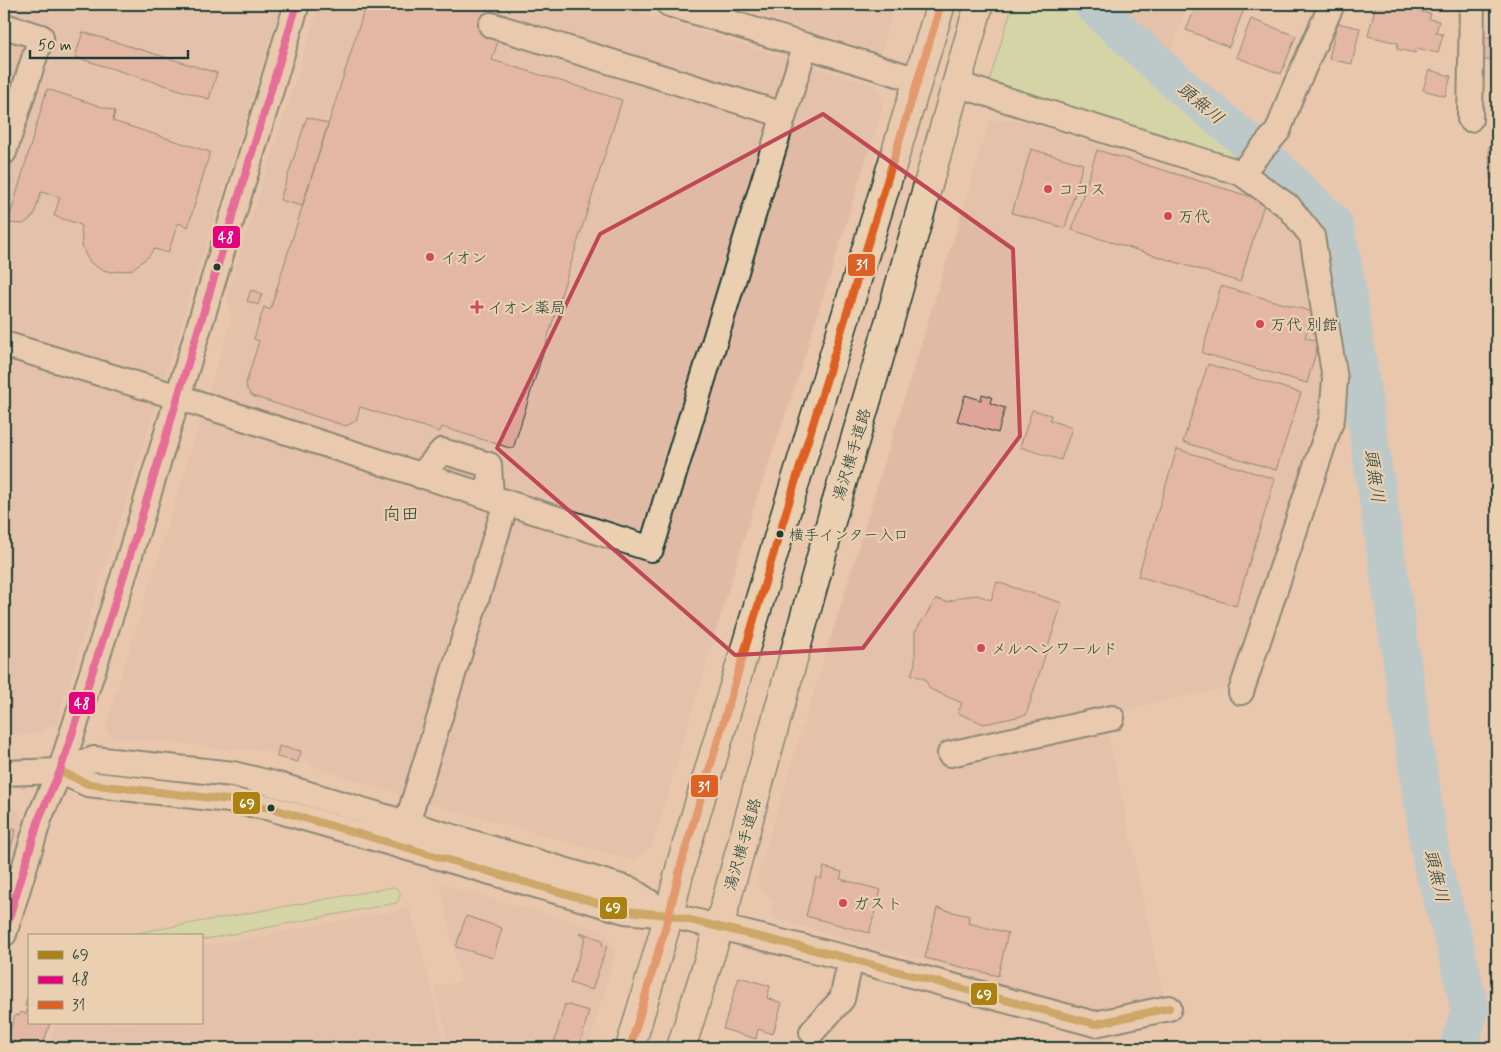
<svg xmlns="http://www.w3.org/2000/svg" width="1501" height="1052" font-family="Mynerve,'Klee One',sans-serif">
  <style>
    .built { fill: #e1baa6 }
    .green { fill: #bfe5a0; stroke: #6f916a }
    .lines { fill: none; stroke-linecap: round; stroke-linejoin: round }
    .river { stroke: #8bccec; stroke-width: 38 }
    .building { fill: #dfa59b; stroke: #1f3d34 }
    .minor-casing { stroke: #1f3d34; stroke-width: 28 }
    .highway-casing { stroke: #1f3d34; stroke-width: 31 }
    .minor { stroke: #eacfb1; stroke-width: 24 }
    .highway { stroke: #eacfb1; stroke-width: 28 }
    .bus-1-casing { stroke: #eacfb1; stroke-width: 11 }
    .bus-2-casing { stroke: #eacfb1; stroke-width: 11 }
    .bus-3-casing { stroke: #eacfb1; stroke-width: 11 }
    .bus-1 { stroke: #ab8112; stroke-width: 8 }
    .bus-2 { stroke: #e5007d; stroke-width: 8 }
    .bus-3 { stroke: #dd6124; stroke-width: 8 }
    .marked { fill: none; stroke: #bf4857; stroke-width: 4; stroke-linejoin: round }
    .poi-dot { fill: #d1495b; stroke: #eacfb1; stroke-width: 2 }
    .bus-dot { fill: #1f3d34; stroke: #eacfb1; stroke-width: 2 }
    .labels { text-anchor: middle; stroke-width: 4.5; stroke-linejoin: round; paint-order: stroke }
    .bus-label { font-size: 15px; fill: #1f3d34; stroke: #eacfb1; text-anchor: start }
    .poi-label { font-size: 16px; fill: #1f3d34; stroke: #eacfb1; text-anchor: start }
    .street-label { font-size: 16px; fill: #1f3d34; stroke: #eacfb1 }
    .water-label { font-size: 18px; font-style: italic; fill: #24443d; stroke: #eacfb1 }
    .neighbourhood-label { font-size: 18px; fill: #1f3d34; stroke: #eacfb1 }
    .line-badge { stroke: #eacfb1; stroke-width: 2 }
    .badge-label { font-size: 14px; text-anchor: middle; font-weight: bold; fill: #fff }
  </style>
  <rect width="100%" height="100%" fill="#e8c7ad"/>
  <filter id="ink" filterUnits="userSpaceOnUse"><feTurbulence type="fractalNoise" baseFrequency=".02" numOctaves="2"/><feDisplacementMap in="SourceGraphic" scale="10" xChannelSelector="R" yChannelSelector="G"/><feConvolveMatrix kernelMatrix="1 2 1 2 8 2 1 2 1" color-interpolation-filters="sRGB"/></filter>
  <g filter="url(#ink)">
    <g class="built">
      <polygon points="4,4 281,4 56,723 39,733 4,736"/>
      <polygon points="320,4 612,4 875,86 884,103 792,396 757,497 727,594 652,846 633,860 435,805 323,770 299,758 300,751 280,746 278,754 258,749 221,749 173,742 112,737 106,726 232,318 227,296"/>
      <polygon points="726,4 894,4 881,53"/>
      <polygon points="1108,4 1188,4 1167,58"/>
      <polygon points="990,120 1026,122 1269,200 1293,229 1314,305 1329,396 1236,686 1104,713 1163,996 1096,1012 922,959 868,946 771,917 774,903 755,883"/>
      <polygon points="15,808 25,822 4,890 4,809"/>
      <polygon points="440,884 603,930 616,950 588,1048 450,1048 435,987 461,981"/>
      <polygon points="410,908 431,987 445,1048 49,1048 57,1023 201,1023 201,947"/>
    </g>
    <g class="green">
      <polygon points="1013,4 1072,4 1238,152 1234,162 988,85"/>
      <path d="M394,887c8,4 8,9 2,16l-195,37v-4h-81z"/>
    </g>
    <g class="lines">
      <polyline class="river" points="1092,4 1183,88 1260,152 1334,224 1342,256 1432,864 1455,945 1470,1010 1458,1048"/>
    </g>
    <g class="building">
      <polygon points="366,4 470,4 506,15 492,60 622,100 513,449 442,427 440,432 360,407 356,421 346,426 252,396 247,389 246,383 259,341 254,339 264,307 270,310"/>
      <polygon points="1197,4 1231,4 1244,9 1229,47 1186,30"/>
      <polygon points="1376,4 1388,4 1431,14 1429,19 1439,21 1436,33 1443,34 1438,53 1416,48 1415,53 1397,49 1398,43 1368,36"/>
      <polygon points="1251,19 1296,36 1281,74 1236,57"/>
      <polygon points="1337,23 1360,28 1352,64 1329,59"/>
      <polygon points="83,32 217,73 209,99 75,57"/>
      <polygon points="1484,37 1497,37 1497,60 1483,60"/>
      <polygon points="1429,70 1451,76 1445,96 1423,90"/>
      <polygon points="47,89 115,111 113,121 210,152 188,227 178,223 168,253 154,249 148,257 131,270 111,272 100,269 91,263 85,254 82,245 81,225 54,216 60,197 41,192 34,215 29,220 23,224 8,223"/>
      <polygon points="307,117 328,124 302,206 280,200"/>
      <polygon points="1489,146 1497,146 1497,177 1490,178"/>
      <polygon points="1031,149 1083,164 1065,228 1012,213"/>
      <polygon points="1097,150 1265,201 1240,282 1072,230"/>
      <polygon points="1221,286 1313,312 1305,337 1319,342 1307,383 1202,353"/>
      <polygon points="251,290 262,294 258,305 247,301"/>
      <polygon points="1208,364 1301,393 1276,470 1183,442"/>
      <polygon points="982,394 992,397 990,403 1005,408 998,433 957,421 965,395 981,400"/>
      <polygon points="1032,410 1051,415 1050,420 1072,428 1061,460 1020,447"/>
      <polygon points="1177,449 1275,479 1236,606 1138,576"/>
      <polygon points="997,582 1062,603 1026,715 984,724 958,713 962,703 930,689 925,679 911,674 915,664 915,632 936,599 947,602 962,597 977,595 991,600"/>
      <polygon points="279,746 301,751 298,762 277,757"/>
      <polygon points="4,826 16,830 7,859 4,858"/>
      <polygon points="824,867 842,872 840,879 881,890 869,933 806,916 816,877 821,879"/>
      <polygon points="937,908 969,916 968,923 1008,933 998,976 925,958"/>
      <polygon points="466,916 502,928 493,958 456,947"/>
      <polygon points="580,932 602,940 602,945 607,946 592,990 570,983 586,936 579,934"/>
      <polygon points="739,977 770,986 767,998 782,1003 773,1034 758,1029 756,1039 723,1029"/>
      <polygon points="27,998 29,999 29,1023 50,1023 42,1048 26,1042 25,1045 7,1039 15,1015 19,1016 20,1012 26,1014 28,1007 25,1006"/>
      <polygon points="565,1004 589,1011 579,1048 536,1048 538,1043 553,1047"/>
    </g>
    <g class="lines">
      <defs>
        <g id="minor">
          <polyline points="669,4 918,80"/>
          <polyline points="491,25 784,115"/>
          <polyline points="4,26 41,37 4,152"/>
          <polyline points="956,84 1241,173 1278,131 1291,96 1332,4"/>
          <polyline points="1470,119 1472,4"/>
          <polyline points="1241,173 1289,207 1312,236 1335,379 1332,418 1241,692"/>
          <polyline points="4,344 178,397 651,549 805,46"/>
          <polyline points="421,476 442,451 489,465 491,498"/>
          <polyline points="950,754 1112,718"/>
          <polyline points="60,771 88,784 229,800 270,808 625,911 669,915 719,927 851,959 1095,1024 1169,1008"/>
          <polyline points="4,773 60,771 94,759 233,774 278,785 631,890 667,914"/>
          <polyline points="407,823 506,503"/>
          <polyline points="4,934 40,816 60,771 123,578 297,4"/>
          <polyline points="812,1032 842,999 851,959"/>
        </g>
        <g id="highway">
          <polyline points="630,1048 669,915 682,861 780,532 941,4"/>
          <polyline points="681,1048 719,927 835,507 878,362 979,4"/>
        </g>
      </defs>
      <use href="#minor" class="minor-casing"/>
      <use href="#highway" class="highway-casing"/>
      <use href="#minor" class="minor"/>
      <use href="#highway" class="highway"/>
      <defs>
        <polyline id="bus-1" points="60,771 88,784 229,800 270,808 625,911 669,915 719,927 851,959 1095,1024 1169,1008"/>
        <polyline id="bus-2" points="4,934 40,816 60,771 123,578 297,4"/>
        <polyline id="bus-3" points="630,1048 669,915 682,861 780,532 941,4"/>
      </defs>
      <use href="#bus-1" class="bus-1-casing"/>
      <use href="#bus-2" class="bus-2-casing"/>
      <use href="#bus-3" class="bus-3-casing"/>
      <use href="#bus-1" class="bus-1"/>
      <use href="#bus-2" class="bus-2"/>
      <use href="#bus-3" class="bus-3"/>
    </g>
  </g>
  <path d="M0 0H1501V1052H0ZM823,114l190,135 7,187 -157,212 -128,7 -238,-207 103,-214z" fill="#e8c7ad" fill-opacity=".55" fill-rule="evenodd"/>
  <path class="marked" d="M823,114l190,135 7,187 -157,212 -128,7 -238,-207 103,-214z"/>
  <g class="poi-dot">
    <circle cx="1048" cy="189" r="5"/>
    <circle cx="1168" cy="216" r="5"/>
    <circle cx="430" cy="257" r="5"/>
    <path d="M474.5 299.5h5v5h5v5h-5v5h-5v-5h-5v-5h5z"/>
    <circle cx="1260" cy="324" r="5"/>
    <circle cx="981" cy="648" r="5"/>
    <circle cx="843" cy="903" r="5"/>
  </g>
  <g class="bus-dot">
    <circle cx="217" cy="267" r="4.5"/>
    <circle cx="780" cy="534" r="4.5"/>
    <circle cx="271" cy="808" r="4.5"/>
  </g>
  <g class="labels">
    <g class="bus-label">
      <text x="789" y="540">横手インター入口</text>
    </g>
    <g class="poi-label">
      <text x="1058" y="195">ココス</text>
      <text x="1178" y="222">万代</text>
      <text x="440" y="263">イオン</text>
      <text x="487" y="313">イオン薬局</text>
      <text x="1270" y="330">万代 別館</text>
      <text x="991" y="654">メルヘンワールド</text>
      <text x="853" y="909">ガスト</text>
    </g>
    <g class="street-label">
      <text transform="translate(851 454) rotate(-73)" y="6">湯沢横手道路</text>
      <text transform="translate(742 844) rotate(-74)" y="6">湯沢横手道路</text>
    </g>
    <g class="water-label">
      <text transform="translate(1201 103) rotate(40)" y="6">頭無川</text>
      <text transform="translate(1375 476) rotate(82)" y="6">頭無川</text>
      <text transform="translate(1437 876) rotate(77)" y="6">頭無川</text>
    </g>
    <g class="neighbourhood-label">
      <text x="401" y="520">向田</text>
    </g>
  </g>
  <g class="line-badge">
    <rect x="212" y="225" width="29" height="24" rx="5" fill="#e5007d"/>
    <rect x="847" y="253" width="29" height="24" rx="5" fill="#dd6124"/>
    <rect x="68" y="691" width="28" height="24" rx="5" fill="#e5007d"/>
    <rect x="690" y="774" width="29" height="24" rx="5" fill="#dd6124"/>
    <rect x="232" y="791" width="29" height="24" rx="5" fill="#ab8112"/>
    <rect x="599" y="896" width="29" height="24" rx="5" fill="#ab8112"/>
    <rect x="970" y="982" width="28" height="24" rx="5" fill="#ab8112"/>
  </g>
  <g class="badge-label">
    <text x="226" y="242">48</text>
    <text x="862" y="269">31</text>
    <text x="82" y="708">48</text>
    <text x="704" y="791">31</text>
    <text x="247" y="808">69</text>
    <text x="613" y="912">69</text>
    <text x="984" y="999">69</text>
  </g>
  <rect width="1501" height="1052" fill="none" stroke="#eacfb1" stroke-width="20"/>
  <rect x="10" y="10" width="1481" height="1032" fill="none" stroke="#1f3d34" stroke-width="2" filter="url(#ink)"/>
  <rect x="28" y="934" width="175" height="90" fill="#eacfb1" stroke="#99957f"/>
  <rect x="38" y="951" width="25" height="8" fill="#ab8112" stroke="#99957f"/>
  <text x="72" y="960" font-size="15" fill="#1f3d34">69</text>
  <rect x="38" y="976" width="25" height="8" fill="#e5007d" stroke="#99957f"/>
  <text x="72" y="984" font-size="15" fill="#1f3d34">48</text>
  <rect x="38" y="1001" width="25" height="8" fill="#dd6124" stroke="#99957f"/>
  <text x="72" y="1010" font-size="15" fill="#1f3d34">31</text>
  <path d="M30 50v8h158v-8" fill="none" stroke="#1f3d34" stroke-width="2.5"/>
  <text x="38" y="50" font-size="15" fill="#1f3d34" stroke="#eacfb1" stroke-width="4" paint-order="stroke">50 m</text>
</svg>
